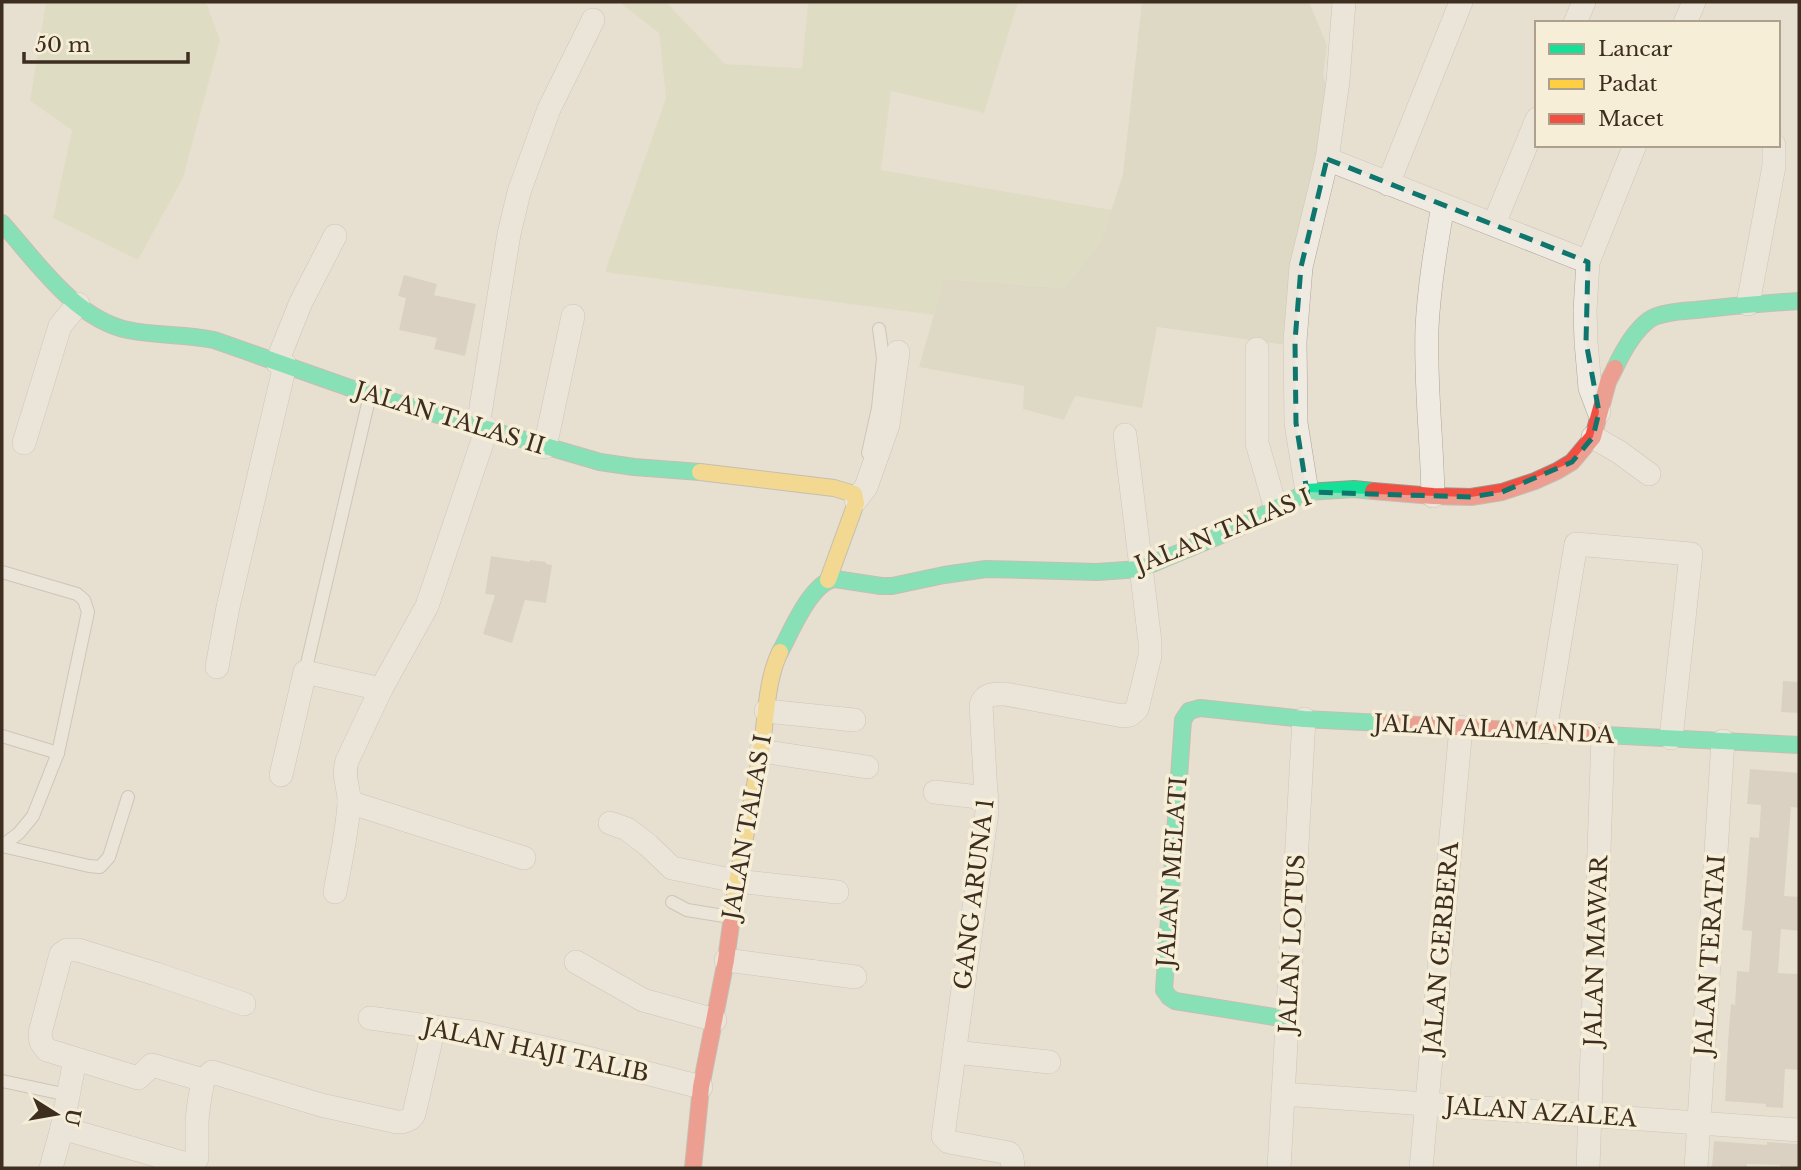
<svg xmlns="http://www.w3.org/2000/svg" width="1801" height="1170" font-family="'Libre Baskerville',serif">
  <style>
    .green { fill: #d6d7b3 }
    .cemetery { fill: #d1d1b3 }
    .building { fill: #cbbfb2 }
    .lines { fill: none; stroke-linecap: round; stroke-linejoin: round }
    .lane-casing { stroke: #ada599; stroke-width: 14 }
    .street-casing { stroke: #ada599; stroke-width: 24 }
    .fast-casing { stroke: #9c958a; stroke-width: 18 }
    .slow-casing { stroke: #9c958a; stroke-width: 18 }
    .jam-casing { stroke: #9c958a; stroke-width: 18 }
    .lane { stroke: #efebe3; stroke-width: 12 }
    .street { stroke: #efebe3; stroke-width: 23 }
    .fast { stroke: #16e098; stroke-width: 16 }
    .slow { stroke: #ffcf43; stroke-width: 16 }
    .jam { stroke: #f24e42; stroke-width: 16 }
    .marked { fill: none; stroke: #0f766e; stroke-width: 5; stroke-dasharray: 14 9; stroke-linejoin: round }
    .labels { text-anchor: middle; stroke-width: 7; stroke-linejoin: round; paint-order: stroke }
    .street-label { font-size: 23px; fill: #3d2e20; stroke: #f7eed8 }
  </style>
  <rect width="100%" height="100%" fill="#e7e0d1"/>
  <g class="green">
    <polygon points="46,2 206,2 220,40 183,178 138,260 53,218 72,130 30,101"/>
    <polygon points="619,2 666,2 725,64 802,68 808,2 1018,2 984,113 891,91 881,170 1112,210 1101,242 1064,288 945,279 934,315 605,272 666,98 659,33"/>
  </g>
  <polygon class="cemetery" points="1142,2 1309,2 1327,45 1323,75 1328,93 1286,345 1157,327 1142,408 1075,396 1064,420 1023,409 1024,386 919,367 944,279 1064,288 1101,242 1123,174"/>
  <g class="building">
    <polygon points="404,275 437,284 434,295 476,304 465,356 434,349 437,338 399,330 406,298 398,296"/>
    <polygon points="491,556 530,562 530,560 546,562 546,564 552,565 546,603 525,600 512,643 483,634 495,595 485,594"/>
    <polygon points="1783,681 1799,682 1799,713 1781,712"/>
    <polygon points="1750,769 1799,773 1799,808 1791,807 1784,896 1799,897 1799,931 1781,929 1778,973 1799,974 1799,1070 1785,1069 1783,1108 1766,1107 1766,1104 1725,1101 1728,1042 1731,1004 1735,1005 1737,971 1749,972 1752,931 1742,930 1745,900 1750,837 1759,838 1761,805 1747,804"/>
    <polygon points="1714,1141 1767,1145 1767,1142 1799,1144 1799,1168 1780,1168 1780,1165 1747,1164 1747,1168 1712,1167"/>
  </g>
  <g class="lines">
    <defs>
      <g id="lane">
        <polyline points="868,453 878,408 883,358 879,329"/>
        <polyline points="2,572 77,594 84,600 88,612 58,753 33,816 19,833 2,846"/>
        <polyline points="305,672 370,395"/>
        <polyline points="2,736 58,753"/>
        <polyline points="2,846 89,866 100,867 109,857 128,797"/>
        <polyline points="672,902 687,910 730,917"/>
        <polyline points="2,1081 68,1095"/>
      </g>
      <g id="street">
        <polyline points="1575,23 1584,2"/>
        <polyline points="1685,23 1694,2"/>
        <polyline points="1327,159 1588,262"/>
        <polyline points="1388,184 1461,2"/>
        <polyline points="1494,224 1537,119"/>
        <polyline points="1748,304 1774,166 1774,145"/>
        <polyline points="1257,349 1257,443 1276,509"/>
        <polyline points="277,362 301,302 335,236"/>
        <polyline points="1599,412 1590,388 1586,342 1585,310 1588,262 1635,145"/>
        <polyline points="478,426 509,234 519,192 549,109 593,20"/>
        <polyline points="1593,437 1619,452 1649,474"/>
        <polyline points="24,443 60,326 78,304"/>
        <polyline points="545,447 573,316"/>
        <polyline points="1307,492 1296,423 1295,341 1301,267 1327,159 1338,81 1344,2"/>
        <path d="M1433,496c-1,-56 -8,-112 -6,-168 2,-41 9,-82 16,-123"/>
        <polyline points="856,500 866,487 888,425 898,352"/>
        <polyline points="217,667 228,607 285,365"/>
        <polyline points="766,711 854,720"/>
        <polyline points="1545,732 1576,544 1691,554 1671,738"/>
        <polyline points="761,751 867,767"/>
        <polyline points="281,775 305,672 381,689"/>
        <polyline points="935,792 987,798"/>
        <polyline points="349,802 524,858"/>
        <polyline points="610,823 627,829 648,845 672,868 736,881 837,892"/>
        <path d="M335,892c5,-29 12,-58 14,-88 1,-16 -7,-26 -2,-43l34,-72 46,-83 60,-178"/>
        <polyline points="726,960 855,977"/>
        <polyline points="576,962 643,1000 715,1020"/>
        <polyline points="370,1018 478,1033 572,1054 701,1087"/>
        <polyline points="954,1052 1049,1062"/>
        <polyline points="203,1080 152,1065 138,1078 47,1050 41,1042 40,1033 61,954 67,950 78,950 156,974 244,1004"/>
        <polyline points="1283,1094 1799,1130"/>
        <path d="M62,1128l128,37 5,-3 2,-4v-38l2,-17 4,-23 9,-8 109,33 76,17c7,0 13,-1 17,-8l20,-87"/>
        <polyline points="51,1168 62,1128 75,1059"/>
        <path d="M1013,1168l-1,-10 -3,-5 -60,-11 -6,-6 44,-324 -6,-107c4,-12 13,-11 24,-11l118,22 7,-1 7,-6 13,-53v-14l-25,-207"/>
        <polyline points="1279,1168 1304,719"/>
        <polyline points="1421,1168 1461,727"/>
        <polyline points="1588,1168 1603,735"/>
        <polyline points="1696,1168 1723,741"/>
      </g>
      <g id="fast">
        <path d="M2,223c34,38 73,96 126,107 28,6 57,4 86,10l156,55 230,67 34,5 66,5"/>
        <path d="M1615,368c8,-17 19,-37 34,-48 11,-8 35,-9 47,-10 35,-4 69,-7 103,-9"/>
        <path d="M780,652c11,-20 31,-70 55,-73l46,7h11l52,-11 42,-6 111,3 43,-3 98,-41 69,-36 47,-3 19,2"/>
        <polyline points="1605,735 1799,745"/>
        <polyline points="1287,1019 1175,1001 1169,997 1164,990 1183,720 1189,711 1200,708 1304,719 1382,723"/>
      </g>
      <g id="slow">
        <polyline points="700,472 834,488 854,494 856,503 828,580"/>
        <path d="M731,924c7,-58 20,-114 30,-172 5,-31 5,-72 19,-100"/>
      </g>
      <g id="jam">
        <polyline points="1373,491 1433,496 1471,497 1502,492 1535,481 1557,471 1572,462 1593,437 1608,382 1615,368"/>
        <polyline points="1382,723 1605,735"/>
        <polyline points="693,1168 701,1087 726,960 731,924"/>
      </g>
    </defs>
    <use href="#lane" class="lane-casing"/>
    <use href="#street" class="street-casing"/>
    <use href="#fast" class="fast-casing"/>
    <use href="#slow" class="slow-casing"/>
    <use href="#jam" class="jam-casing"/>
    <use href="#lane" class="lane"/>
    <use href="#street" class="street"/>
    <use href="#fast" class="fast"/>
    <use href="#slow" class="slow"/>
    <use href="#jam" class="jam"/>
  </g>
  <path d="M0 0H1801V1170H0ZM1327,159l261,103 -2,80 13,70 -6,25 -21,25 -70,30 -31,5 -164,-5 -11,-69 -1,-82 6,-74z" fill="#e7e0d1" fill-opacity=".55" fill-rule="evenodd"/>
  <path class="marked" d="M1327,159l261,103 -2,80 13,70 -6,25 -21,25 -70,30 -31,5 -164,-5 -11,-69 -1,-82 6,-74z"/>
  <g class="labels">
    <g class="street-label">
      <text transform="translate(450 418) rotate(17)" y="8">JALAN TALAS II</text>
      <text transform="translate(1223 531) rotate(-22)" y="8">JALAN TALAS I</text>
      <text transform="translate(1494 729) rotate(3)" y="8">JALAN ALAMANDA</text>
      <text transform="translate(747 827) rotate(-80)" y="8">JALAN TALAS I</text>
      <text transform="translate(1172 872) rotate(-86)" y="8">JALAN MELATI</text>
      <text transform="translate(974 894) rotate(-83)" y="8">GANG ARUNA 1</text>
      <text transform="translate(1292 944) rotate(-87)" y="8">JALAN LOTUS</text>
      <text transform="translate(1441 948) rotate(-85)" y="8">JALAN GERBERA</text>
      <text transform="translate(1596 951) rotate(-88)" y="8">JALAN MAWAR</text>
      <text transform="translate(1710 955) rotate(-86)" y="8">JALAN TERATAI</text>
      <text transform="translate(536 1050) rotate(12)" y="8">JALAN HAJI TALIB</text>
      <text transform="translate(1541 1112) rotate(4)" y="8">JALAN AZALEA</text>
    </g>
  </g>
  <rect width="1801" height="1170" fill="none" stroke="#3d2e20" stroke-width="7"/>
  <rect x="1535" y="21" width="245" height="126" fill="#f7eed8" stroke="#ada18e" stroke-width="2"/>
  <rect x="1549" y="44" width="35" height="10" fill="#16e098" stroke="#ada18e" stroke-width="2"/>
  <text x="1598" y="56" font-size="21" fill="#3d2e20">Lancar</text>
  <rect x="1549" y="79" width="35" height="10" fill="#ffcf43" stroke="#ada18e" stroke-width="2"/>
  <text x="1598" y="91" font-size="21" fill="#3d2e20">Padat</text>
  <rect x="1549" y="114" width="35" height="10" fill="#f24e42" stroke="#ada18e" stroke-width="2"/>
  <text x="1598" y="126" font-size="21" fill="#3d2e20">Macet</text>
  <g transform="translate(56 1114) rotate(101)" stroke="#f7eed8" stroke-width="5" paint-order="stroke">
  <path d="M0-5L12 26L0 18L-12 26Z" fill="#3d2e20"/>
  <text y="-10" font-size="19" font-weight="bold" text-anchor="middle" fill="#3d2e20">U</text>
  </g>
  <path d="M24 52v10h164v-10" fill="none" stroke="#3d2e20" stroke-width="3.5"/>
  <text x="35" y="52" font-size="21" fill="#3d2e20" stroke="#f7eed8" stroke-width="5" paint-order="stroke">50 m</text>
</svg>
